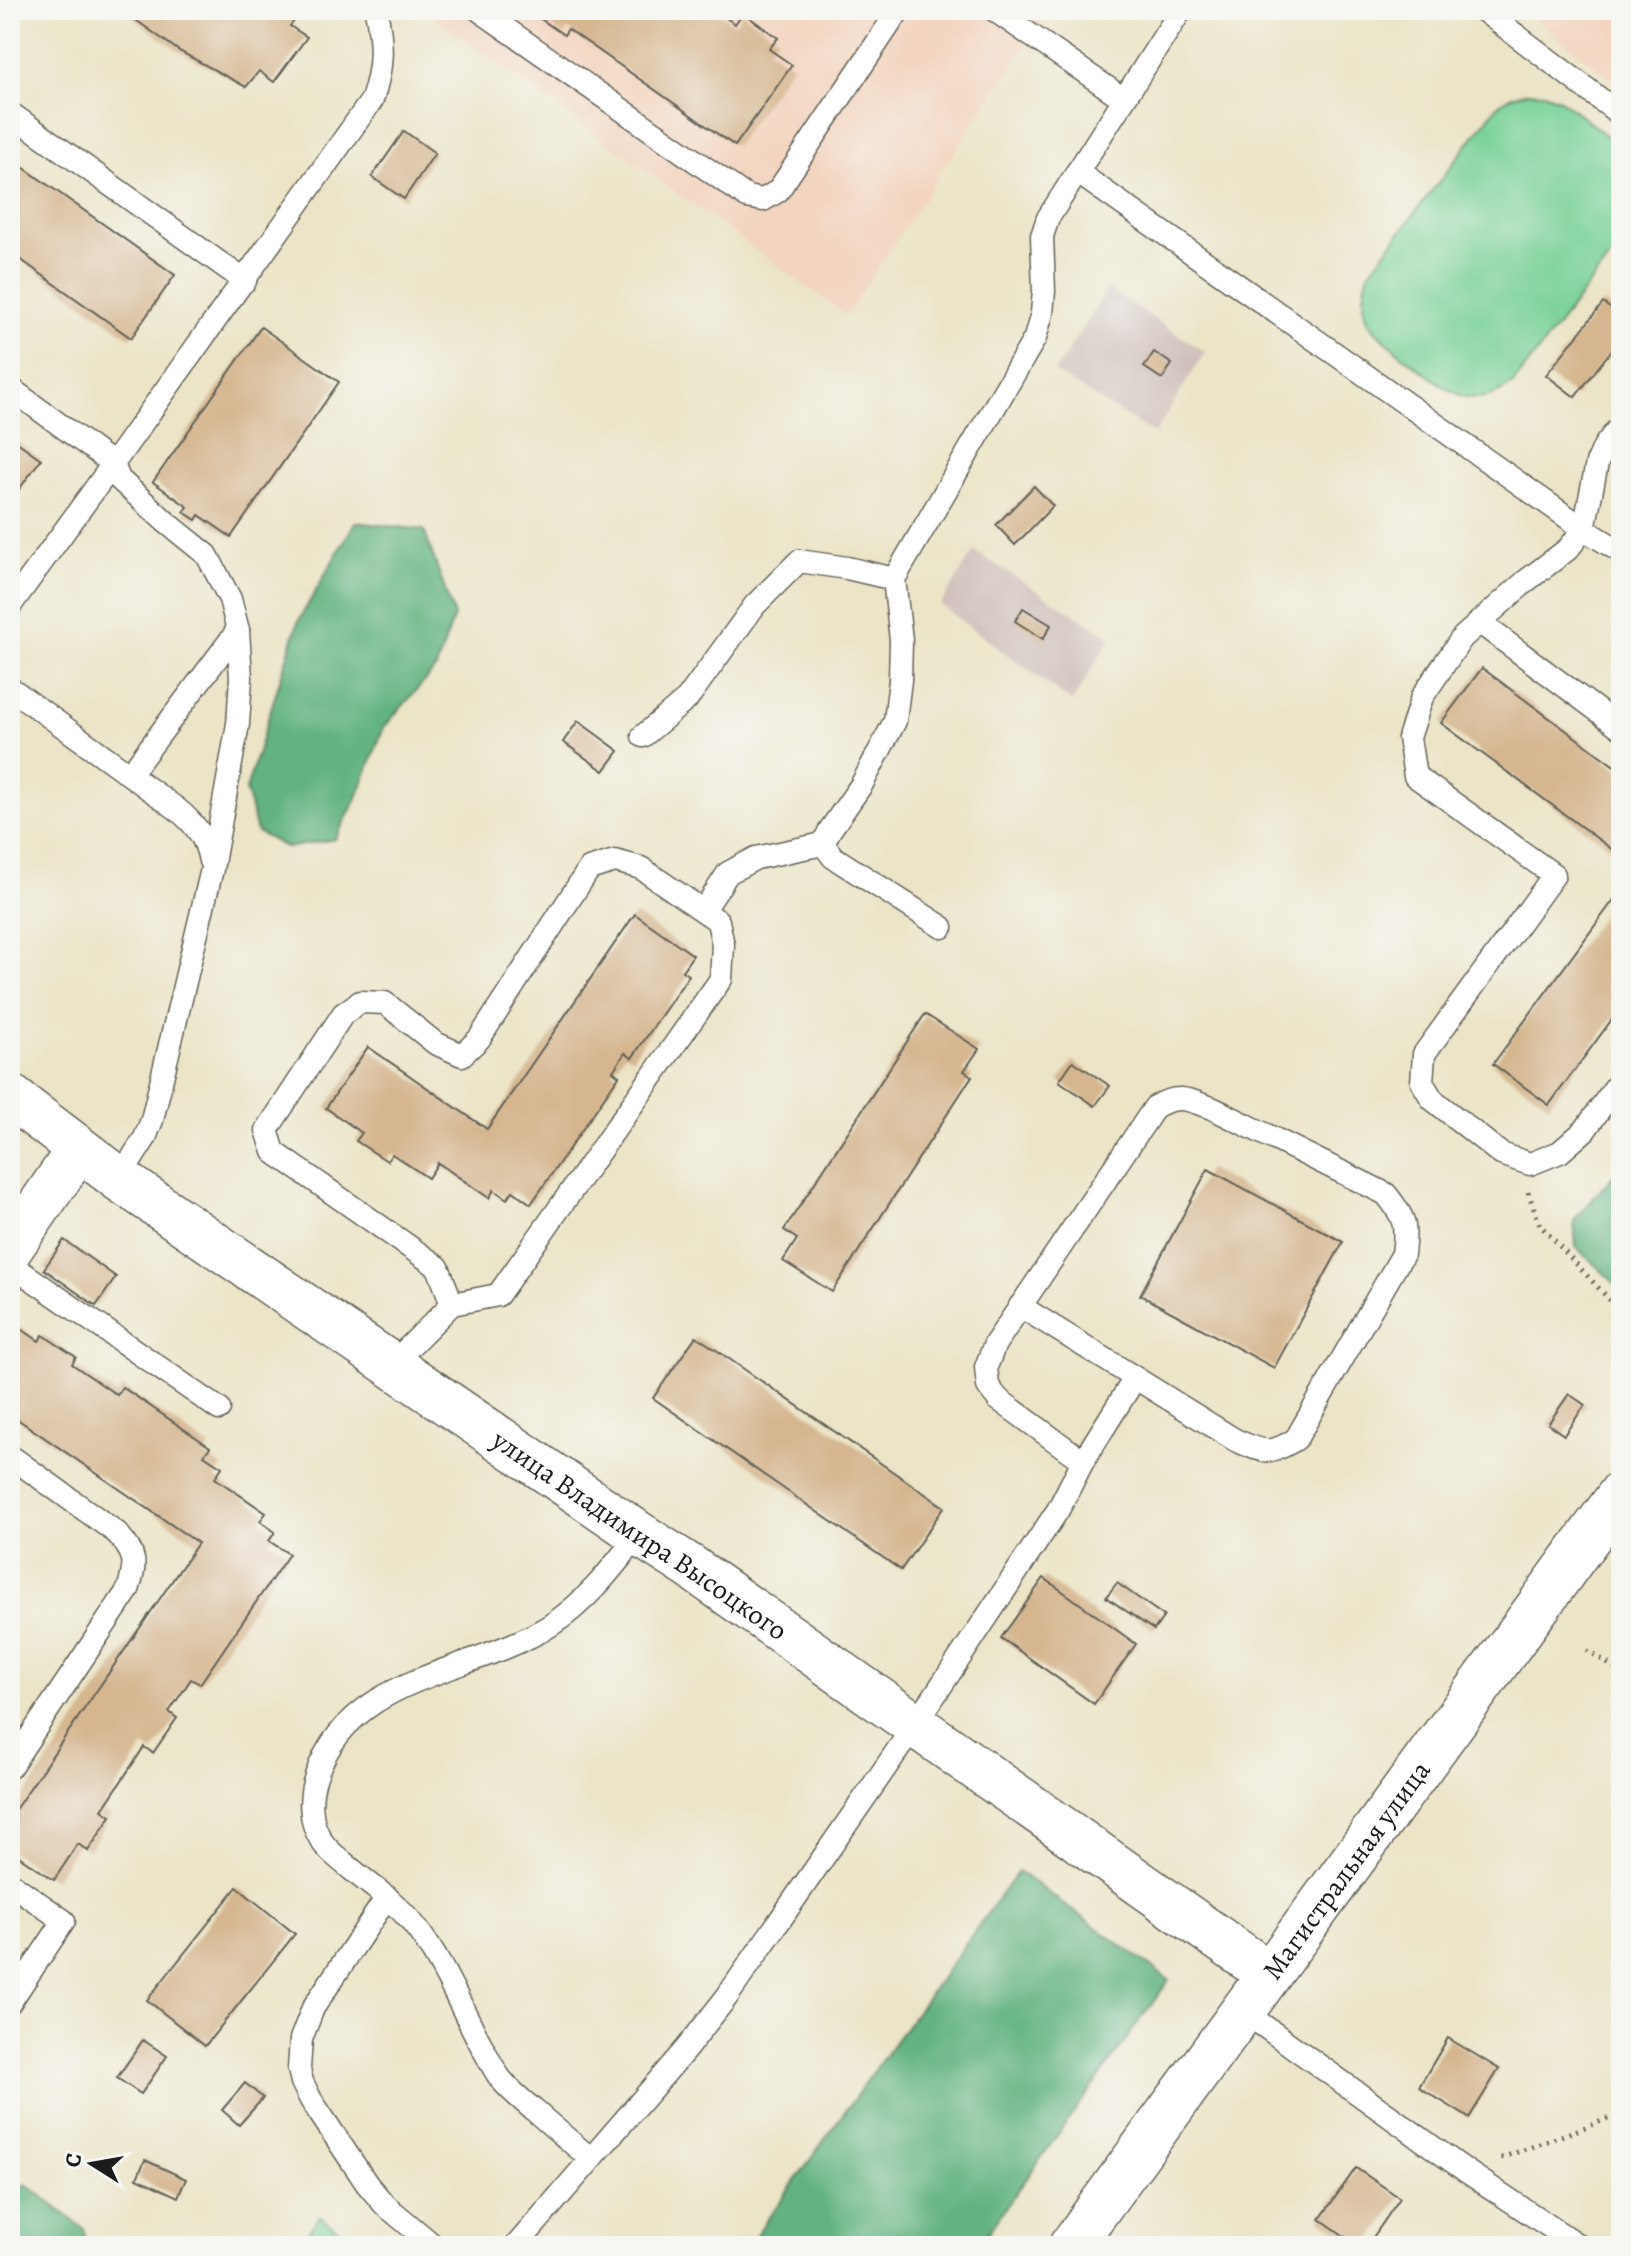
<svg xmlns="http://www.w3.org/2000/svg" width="1631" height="2256" font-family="Alegreya,serif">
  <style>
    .built { fill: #f3d4be }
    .industrial { fill: #cfc0ba }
    .green { fill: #79d197; stroke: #4a765a; stroke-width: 2 }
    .forest { fill: #62b380; stroke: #3f684e; stroke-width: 2 }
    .building { fill: #d5b68f }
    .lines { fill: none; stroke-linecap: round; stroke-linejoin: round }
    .lane-casing { stroke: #646258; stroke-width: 25 }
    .street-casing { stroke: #646258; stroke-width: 47 }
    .secondary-casing { stroke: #646258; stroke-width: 47 }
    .path { stroke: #646258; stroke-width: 5; stroke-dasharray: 2 6; stroke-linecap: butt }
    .lane { stroke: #fff; stroke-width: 22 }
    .street { stroke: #fff; stroke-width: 44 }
    .secondary { stroke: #fff; stroke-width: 44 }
    .labels { text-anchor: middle; stroke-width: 8; stroke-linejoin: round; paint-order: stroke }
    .street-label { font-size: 28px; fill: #1c1c1c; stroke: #f6f6f2 }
  </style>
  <rect width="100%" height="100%" fill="#f6f6f2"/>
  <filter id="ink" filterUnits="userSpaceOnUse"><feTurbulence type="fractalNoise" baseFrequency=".0125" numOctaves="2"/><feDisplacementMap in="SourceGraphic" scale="16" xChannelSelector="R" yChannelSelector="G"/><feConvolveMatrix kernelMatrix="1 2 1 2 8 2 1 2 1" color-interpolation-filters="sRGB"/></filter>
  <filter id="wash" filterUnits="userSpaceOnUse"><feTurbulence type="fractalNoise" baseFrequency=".006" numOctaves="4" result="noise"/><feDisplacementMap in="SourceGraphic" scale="32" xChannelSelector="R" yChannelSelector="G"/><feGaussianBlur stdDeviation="1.8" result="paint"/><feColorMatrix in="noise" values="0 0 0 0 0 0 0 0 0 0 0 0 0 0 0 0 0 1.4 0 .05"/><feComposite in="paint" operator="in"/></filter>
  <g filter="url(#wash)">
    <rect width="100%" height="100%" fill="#ebe4c6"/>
    <g class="built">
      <polygon points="424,10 1049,10 846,315"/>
      <polygon points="1522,10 1621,10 1621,86"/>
    </g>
    <g class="industrial">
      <polygon points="1108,289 1205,352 1154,434 1054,372"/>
      <polygon points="974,551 1111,637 1072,702 940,605"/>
    </g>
    <g class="green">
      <path d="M1528,92l16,1 15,6 62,48v96l-108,141c-14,10 -29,17 -47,13 -18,-3 -89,-59 -97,-75 -8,-16 -5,-33 0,-49l129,-168 14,-9z"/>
      <polygon points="320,2216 361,2246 298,2246"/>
    </g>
    <g class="forest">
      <polygon points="355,522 424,530 454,616 436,668 384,727 356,800 335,839 287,848 257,832 246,790 298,622"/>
      <polygon points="1621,1167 1621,1289 1576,1247 1574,1220"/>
      <polygon points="1018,1871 1169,1980 978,2246 748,2246"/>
      <polygon points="26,2184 84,2229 86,2246 10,2246 10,2194"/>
    </g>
    <g id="blocks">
      <g class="building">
        <polygon points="122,10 302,10 290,26 307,37 274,82 259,71 246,87 179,51"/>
        <polygon points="534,10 714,10 735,24 743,13 778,38 769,49 792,65 735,146 568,29 564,35 532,13"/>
        <polygon points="404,131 435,153 404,199 372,177"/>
        <polygon points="10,158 175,275 131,338 10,252"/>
        <polygon points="1603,303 1621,316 1621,338 1575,397 1546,375"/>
        <polygon points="261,327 339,382 231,537 199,515 196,520 184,512 188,507 153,482"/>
        <polygon points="1154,352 1172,364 1162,379 1144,367"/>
        <polygon points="10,437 41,459 10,502"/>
        <polygon points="1034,486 1053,506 1015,545 996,525"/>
        <polygon points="1023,608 1051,625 1043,639 1015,621"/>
        <polygon points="1482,668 1621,771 1621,856 1441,723"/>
        <polygon points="578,721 619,751 604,771 563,742"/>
        <polygon points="1621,890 1621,1007 1549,1105 1493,1064"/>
        <polygon points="635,914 693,955 682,971 689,975 632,1058 625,1053 613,1071 619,1076 531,1204 513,1191 507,1199 494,1190 489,1198 438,1163 428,1178 392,1154 387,1161 356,1141 362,1133 326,1108 368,1047 487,1129"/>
        <polygon points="925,1014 979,1049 964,1071 972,1076 832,1292 783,1261 797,1239 784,1230"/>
        <polygon points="1073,1061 1110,1086 1095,1106 1059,1081"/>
        <polygon points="1208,1169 1343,1242 1274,1368 1140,1295"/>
        <polygon points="64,1240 116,1277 96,1306 44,1269"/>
        <polygon points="10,1321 39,1341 43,1335 76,1357 72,1364 117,1395 122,1387 210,1447 204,1455 222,1467 215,1478 266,1513 260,1521 275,1532 269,1541 289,1554 200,1684 191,1679 169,1712 177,1718 153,1753 144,1747 102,1810 111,1816 88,1851 78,1844 54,1880 10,1850 10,1817 198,1543 10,1414"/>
        <polygon points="696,1336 944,1507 901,1570 653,1398"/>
        <polygon points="1569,1394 1585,1405 1564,1435 1548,1424"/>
        <polygon points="1044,1578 1136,1644 1094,1704 1001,1638"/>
        <polygon points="1117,1583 1164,1616 1154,1630 1106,1597"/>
        <polygon points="237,1887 295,1934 205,2046 147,2000"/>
        <polygon points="1448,2038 1499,2069 1469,2118 1419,2087"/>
        <polygon points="143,2040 167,2056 141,2094 117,2078"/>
        <polygon points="245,2083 263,2098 239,2125 222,2110"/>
        <polygon points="145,2160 186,2179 178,2197 137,2178"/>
        <polygon points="1356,2168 1400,2198 1367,2246 1359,2246 1320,2219"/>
      </g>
    </g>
  </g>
  <g filter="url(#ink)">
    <use href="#blocks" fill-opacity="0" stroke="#646258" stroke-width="2"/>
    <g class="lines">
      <defs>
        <g id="lane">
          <polyline points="479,10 747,197 763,200 778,191 899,10"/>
          <polyline points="994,10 1124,99"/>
          <polyline points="1483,10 1621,115"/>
          <polyline points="10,113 245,281"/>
          <polyline points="1077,172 1584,529 1568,549 1526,581 1462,638 1422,697 1409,738 1415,776 1554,875 1424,1054 1422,1082 1432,1099 1501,1154 1530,1164 1560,1152 1585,1130 1621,1079"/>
          <polyline points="10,388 113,464 10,606"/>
          <polyline points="1621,425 1605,445 1597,463 1584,529 1621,552"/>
          <polyline points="1479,622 1621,728"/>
          <path d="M10,688l167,121c18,15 29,28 33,52"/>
          <polyline points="643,736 687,699 755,605 799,561 847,568 894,579"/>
          <polyline points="130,774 238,630"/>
          <polyline points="704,910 728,873 756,858 823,844"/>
          <polyline points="942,927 833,857 823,844 830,830 862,784 895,721 900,680 901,640 894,579 1035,338 1042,313 1044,291 1042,236 1048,218 1181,10"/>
          <path d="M119,1179l26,-41 7,-18 60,-251 26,-145 3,-46 -3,-48 -8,-31 -23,-44 -41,-33 -47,-43 -6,-15 259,-364c11,-34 11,-55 4,-90"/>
          <polyline points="10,1264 219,1409"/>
          <path d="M1020,1306l215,134c29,12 34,16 61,-1l107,-185c4,-30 2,-36 -17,-60l-172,-85c-25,-9 -35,-16 -59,-2l-160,237 -9,23 2,19 10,13 85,62"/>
          <polyline points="391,1365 452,1304 498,1295 721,979 723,945 718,921 641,868 615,861 589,869 479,1039 462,1055 435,1043 385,1003 360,1002 343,1014 267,1130 274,1152 438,1267 452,1304"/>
          <path d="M10,1456l107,77c19,22 20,29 11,57l-118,177"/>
          <polyline points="10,1883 64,1921 10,2002"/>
          <polyline points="387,1897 313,2008 301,2039 299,2069 302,2082 311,2100 367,2184 384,2204 434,2246"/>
          <polyline points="1243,2011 1466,2171 1579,2246"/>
          <path d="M590,2158c-18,-15 -37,-31 -55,-47 -12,-10 -26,-21 -35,-33 -8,-11 -14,-25 -21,-37 -20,-38 -38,-82 -65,-116 -17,-22 -41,-38 -63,-56 -10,-9 -23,-17 -30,-29 -12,-19 -12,-44 -5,-64 35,-103 155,-101 235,-151 36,-23 62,-58 88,-91"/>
          <polyline points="516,2246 686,2049 726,1998 915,1725 1058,1510 1083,1461 1135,1378"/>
        </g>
        <g id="street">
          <path id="s1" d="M10,1096l109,83 520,355 50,32 580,408"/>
          <polyline points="10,1249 79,1149"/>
        </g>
        <g id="secondary">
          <path id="s2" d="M1071,2246l550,-753"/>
        </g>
      </defs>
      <use href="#lane" class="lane-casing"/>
      <use href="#street" class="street-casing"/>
      <use href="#secondary" class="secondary-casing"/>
      <g class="path">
        <polyline points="1528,1192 1540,1225 1621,1312"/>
        <polyline points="1587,1650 1621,1672"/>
        <polyline points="1501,2158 1621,2114"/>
      </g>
      <use href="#lane" class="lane"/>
      <use href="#street" class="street"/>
      <use href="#secondary" class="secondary"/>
    </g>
  </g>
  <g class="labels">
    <g class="street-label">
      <text dy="10" stroke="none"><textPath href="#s1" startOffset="768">улица Владимира Высоцкого</textPath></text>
      <text dy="10" stroke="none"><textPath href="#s2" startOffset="466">Магистральная улица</textPath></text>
    </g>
  </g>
  <rect width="1631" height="2256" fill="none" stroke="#f6f6f2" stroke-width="40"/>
  <g transform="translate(92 2164) rotate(281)" stroke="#f6f6f2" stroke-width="6" paint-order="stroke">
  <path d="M0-6L14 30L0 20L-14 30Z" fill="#1c1c1c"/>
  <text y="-12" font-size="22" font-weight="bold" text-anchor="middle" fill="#1c1c1c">С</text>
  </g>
</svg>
